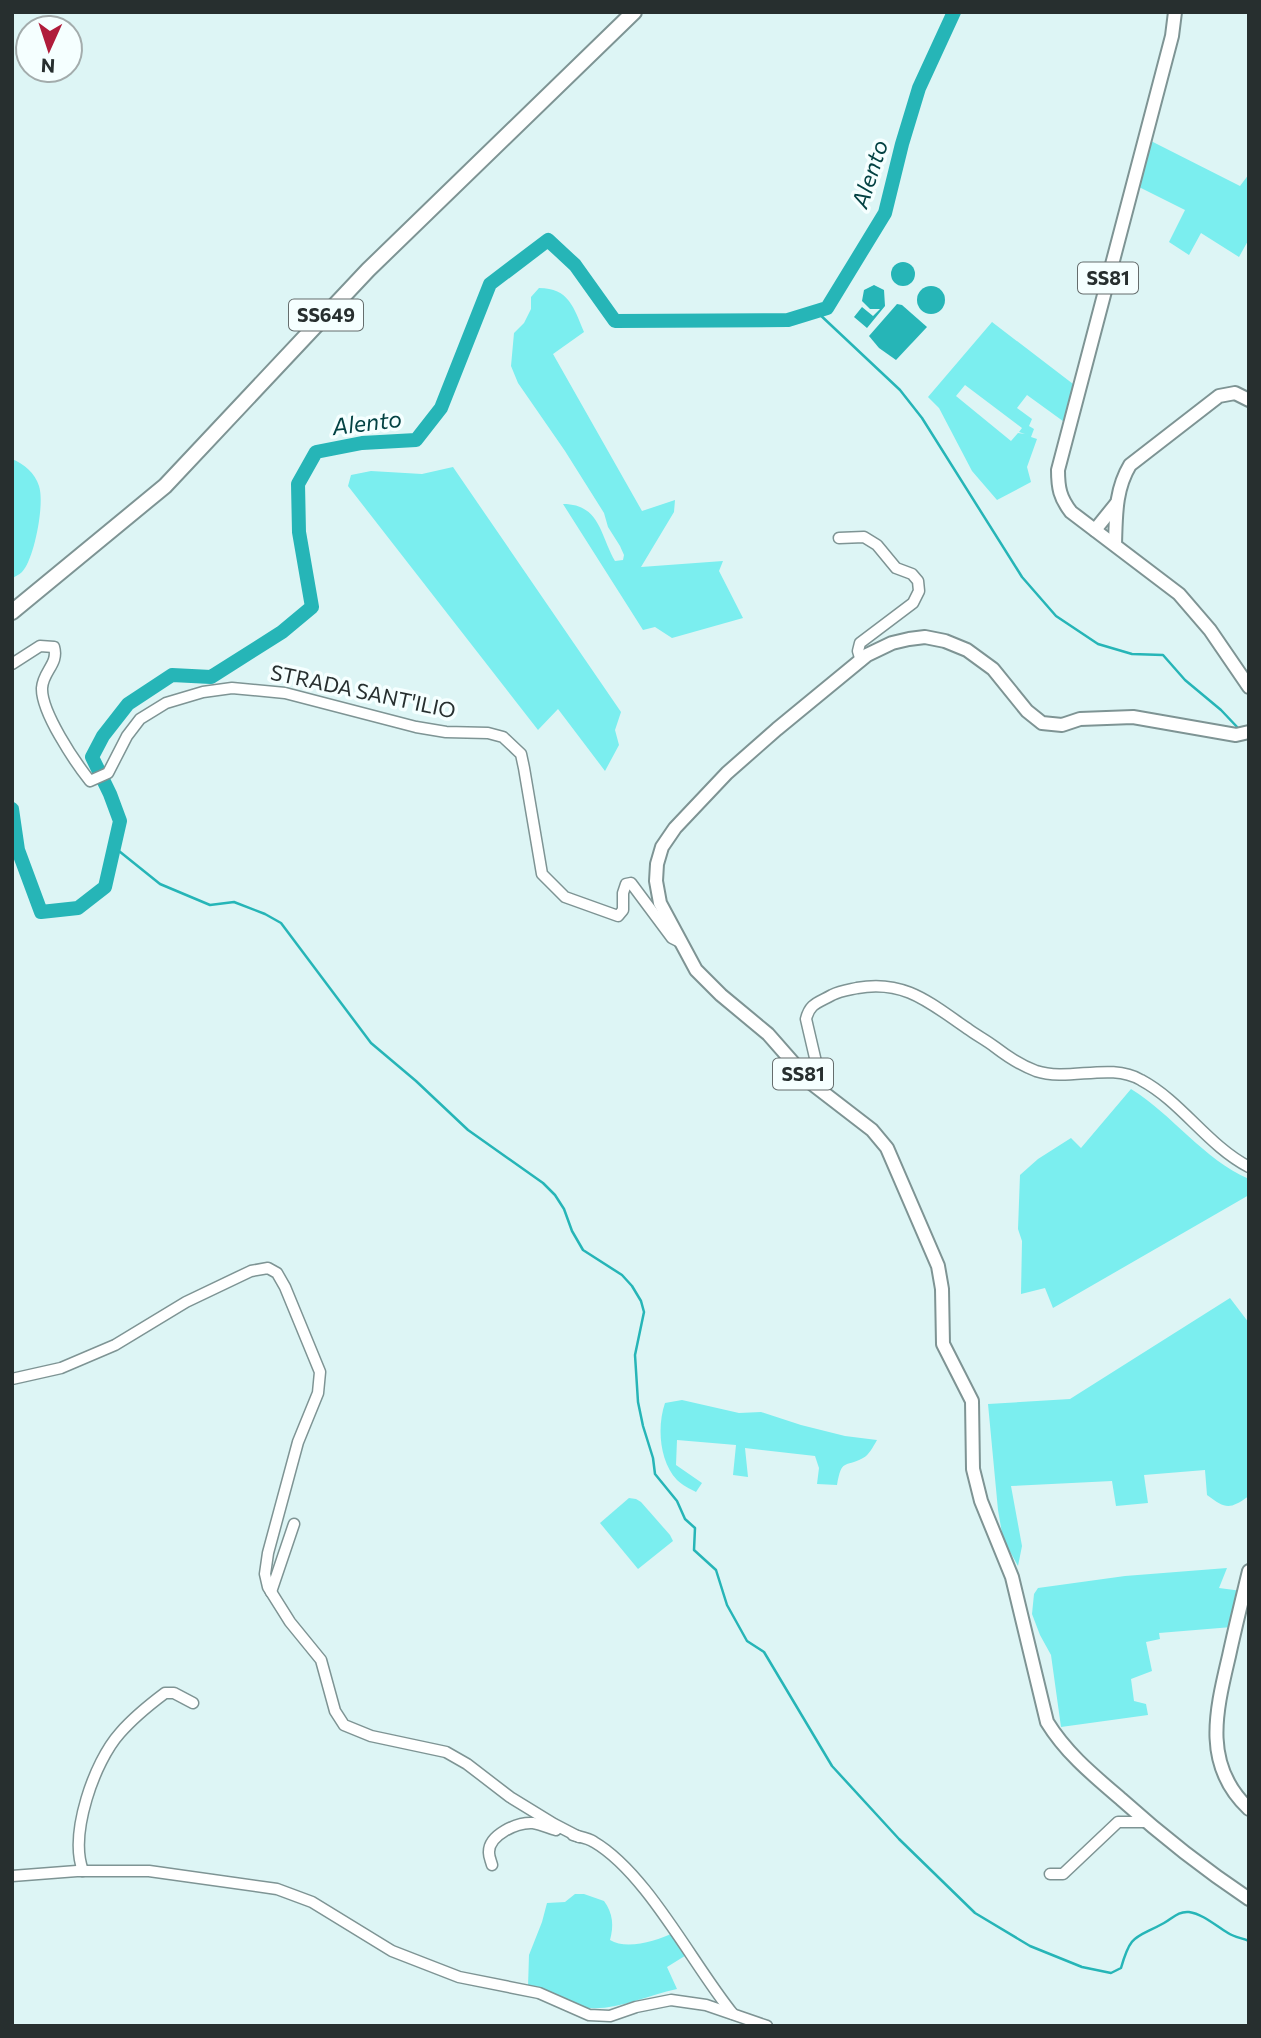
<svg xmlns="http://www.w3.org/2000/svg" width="1261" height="2038" font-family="Commissioner,sans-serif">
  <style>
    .green { fill: #7beeef; fill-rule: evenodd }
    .water { fill: #26b5b7 }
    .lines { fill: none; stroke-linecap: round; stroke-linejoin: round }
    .stream { stroke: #26b5b7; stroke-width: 2.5 }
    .river { stroke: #26b5b7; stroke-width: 14 }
    .minor-casing { stroke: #7e9494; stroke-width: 13 }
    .major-casing { stroke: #7e9494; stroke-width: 16 }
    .highway-casing { stroke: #7e9494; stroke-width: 18 }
    .minor { stroke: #fff; stroke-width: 10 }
    .major { stroke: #fff; stroke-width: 12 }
    .highway { stroke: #fff; stroke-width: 14 }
    .labels { text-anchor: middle; stroke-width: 7; stroke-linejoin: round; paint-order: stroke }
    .shield { fill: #f5ffff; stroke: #656d6d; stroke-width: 2 }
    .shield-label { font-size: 19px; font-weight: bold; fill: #272f2f }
    .street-label { font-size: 21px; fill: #272f2f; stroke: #f5ffff }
    .water-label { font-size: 23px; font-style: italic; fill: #034243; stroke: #f5ffff }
  </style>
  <rect width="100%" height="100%" fill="#ddf5f5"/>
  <g class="green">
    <polygon points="1151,141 1240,186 1249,174 1249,239 1239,257 1201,233 1189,255 1169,242 1185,210 1139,187"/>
    <path d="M539,288c30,0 35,20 45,44l-31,22 89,157 33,-11 -1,12 -33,55 82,-6 -4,10 24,47 -71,20 -17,-11 -12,3 -80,-126c37,0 37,31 52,57l8,-1 1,-5 -4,-9 -12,-19 -4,-14 -39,-62 -47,-68 -7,-17 3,-33 10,-10 7,-14v-12z"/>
    <path d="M992,322l85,65 -10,37 -40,-29 -10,13 15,11 -3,7 5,3 -3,8 6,2 -10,28 4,15 -34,18 -25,-29 -33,-63 -11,-11zM965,385l57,43 -3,4 6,2 -7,-1 -7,8 -55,-45z"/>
    <path d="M12,459c12,5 23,14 27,27 6,18 -5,74 -17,86 -3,3 -7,4 -10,7z"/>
    <polygon points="453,467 621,712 615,730 619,745 605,771 558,709 538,730 348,486 351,475 371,471 422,474"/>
    <path d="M1131,1089c42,26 72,70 118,90v16l-196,113 -8,-20 -24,6 1,-53 -4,-12 2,-54 18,-16 33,-21 10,10z"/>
    <path d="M1230,1298l19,25v173c-20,14 -23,13 -42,-1l-2,-25 -61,5 4,28 -32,3 -4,-25 -101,5 11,60 -4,20 -15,-27 -5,-29 -10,-106 82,-5z"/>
    <path d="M682,1400l57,13 22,-1 40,13 44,11 32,4c-4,7 -8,15 -14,18 -19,10 -21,0 -26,27l-20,-1 2,-16 -4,-12 -70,-8 3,29 -15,-2 3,-30 -59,-5 -1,25 26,18 -6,9c-6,-3 -14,-7 -19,-12 -18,-19 -20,-54 -12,-77z"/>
    <polygon points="629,1498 636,1499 641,1502 670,1535 673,1541 638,1569 600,1523"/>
    <polygon points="1227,1568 1219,1588 1242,1591 1232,1627 1159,1633 1160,1639 1146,1642 1152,1671 1131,1679 1134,1701 1146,1704 1148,1715 1061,1727 1051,1655 1040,1635 1032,1614 1034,1594 1038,1588 1125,1576"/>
    <path d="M575,1894h9l20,7c9,12 10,25 6,39 16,10 47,1 63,-7l15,21 -21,13 10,22c-33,7 -64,24 -97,18 -17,-3 -36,-13 -52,-20l1,-32 13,-33 5,-19 18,-1z"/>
  </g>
  <g class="water">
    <circle cx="903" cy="274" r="12"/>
    <polygon points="874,285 884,290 885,306 867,328 854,317 862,307 873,316 880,309 870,309 862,301 864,290"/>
    <circle cx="931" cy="300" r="14"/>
    <polygon points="897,304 902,305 927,327 896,360 879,348 869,336"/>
  </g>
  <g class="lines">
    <g class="stream">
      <polyline points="816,311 900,390 922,418 1022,577 1056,616 1098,644 1132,654 1163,655 1185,680 1221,710 1239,729"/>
      <path d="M114,847l46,37 50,21 24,-3 31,12 16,9 90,120 45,38 52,49 75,53 12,12 9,14 8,22 11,19 39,25 10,11 9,15 3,11 -9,43 3,47 5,24 10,32 2,16 22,27 8,18 10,9 -1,22 22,20 11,35 20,36 17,11 68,114 67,73 76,74 55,33 52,21 29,6 10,-5c10,-35 14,-29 43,-45 9,-5 14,-12 25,-11 14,2 27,14 39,21 6,4 14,5 21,8"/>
    </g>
    <polyline class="river" points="12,809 18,850 41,912 78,908 105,887 120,821 110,794 92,757 103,736 128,704 172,675 211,677 282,632 312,607 299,532 298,484 316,452 362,443 416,440 441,408 490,284 548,240 575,265 615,321 788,320 827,308 885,213 902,144 919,88 954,12"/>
    <defs>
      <g id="minor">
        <polyline points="839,538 864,537 877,545 896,568 912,574 918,581 919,591 913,603 860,643 858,651 861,661"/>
        <path d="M12,664l28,-18 14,1c5,17 -11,24 -12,41 -1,24 33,74 48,93l18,-8 19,-37 13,-17 26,-16 37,-11 29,-4 53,5 131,34 30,5 42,1 15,4 18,17 3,14 18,106 23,23 53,19 5,-6v-17l3,-9 5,-1 41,55 8,4"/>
        <path d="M823,1092l-17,-73c4,-16 12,-16 26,-24 8,-4 16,-5 25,-7 48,-9 74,16 111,41 8,6 18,11 27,18 13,10 25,18 41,24 33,11 74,-9 105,9 41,22 66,65 108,87"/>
        <polyline points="12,1379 61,1368 115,1345 186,1302 251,1271 268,1268 277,1273 285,1287 320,1372 318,1393 298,1442 268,1553 265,1574 268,1587 290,1622 321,1660 335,1711 344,1725 371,1736 446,1752 467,1764 510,1797 554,1824 579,1837"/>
        <polyline points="271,1592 294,1524"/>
        <path d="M573,1835c7,2 15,3 21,7 53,31 99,123 139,172"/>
        <path d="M492,1865c-1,-4 -3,-8 -3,-12 -1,-18 28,-31 44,-30 7,1 16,5 23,7"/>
        <path d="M83,1871c-14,-37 11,-109 37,-138 13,-15 29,-28 45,-40h9l19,10"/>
        <polyline points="1050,1874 1063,1874 1118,1822 1147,1822"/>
        <polyline points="12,1876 77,1871 149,1871 277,1889 312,1902 392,1951 459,1977 539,1993 589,2015 610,2016 636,2007 671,2000 706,2005 767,2026"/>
      </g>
      <g id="major">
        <path d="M1175,12l-3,24 -114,434c0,18 2,28 13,42l108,82 31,36 39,57"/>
        <polyline points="1095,530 1116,504"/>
        <path d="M1115,544c1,-28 0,-54 15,-79l89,-69 16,-3 14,7"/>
        <path d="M1249,732l-13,3 -103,-18 -53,2 -18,6 -20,-2 -15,-12 -34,-42 -26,-19 -22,-9 -20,-4 -16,2 -17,4 -25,12 -90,74 -50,44 -52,55 -13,19 -5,17 -1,17 4,22 36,67 25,25 47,39 43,49 61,47 15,18 51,118 4,23 1,55 29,57 1,68 8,32 31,76 35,145c19,31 46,53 74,77 40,36 83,70 128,100"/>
        <path d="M1249,1571c-7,29 -14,57 -20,85 -13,55 -27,109 20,153"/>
      </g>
      <polyline id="highway" points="12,612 165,486 368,270 634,12"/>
    </defs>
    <use href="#minor" class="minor-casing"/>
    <use href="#major" class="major-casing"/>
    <use href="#highway" class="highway-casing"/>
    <use href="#minor" class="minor"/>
    <use href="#major" class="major"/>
    <use href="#highway" class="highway"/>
  </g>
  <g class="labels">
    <g class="shield">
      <rect x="1078" y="262.5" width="60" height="31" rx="5"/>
      <rect x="289" y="299.5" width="74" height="31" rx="5"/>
      <rect x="773" y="1058.5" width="60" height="31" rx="5"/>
    </g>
    <g class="shield-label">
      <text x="1108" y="285">SS81</text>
      <text x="326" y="322">SS649</text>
      <text x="803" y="1081">SS81</text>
    </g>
    <g class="street-label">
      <text transform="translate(363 692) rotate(12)" y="7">STRADA SANT'ILIO</text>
    </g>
    <g class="water-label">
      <text transform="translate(870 174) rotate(-72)" y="8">Alento</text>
      <text transform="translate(367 423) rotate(-7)" y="8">Alento</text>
    </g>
  </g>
  <rect width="1261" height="2038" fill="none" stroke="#272f2f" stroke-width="28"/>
  <g transform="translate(49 49) rotate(183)"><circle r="33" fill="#f5ffff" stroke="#a3acac" stroke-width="2"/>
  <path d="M0-5L12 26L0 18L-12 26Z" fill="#b01c3b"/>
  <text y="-10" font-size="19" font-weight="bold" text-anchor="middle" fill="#272f2f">N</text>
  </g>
</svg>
